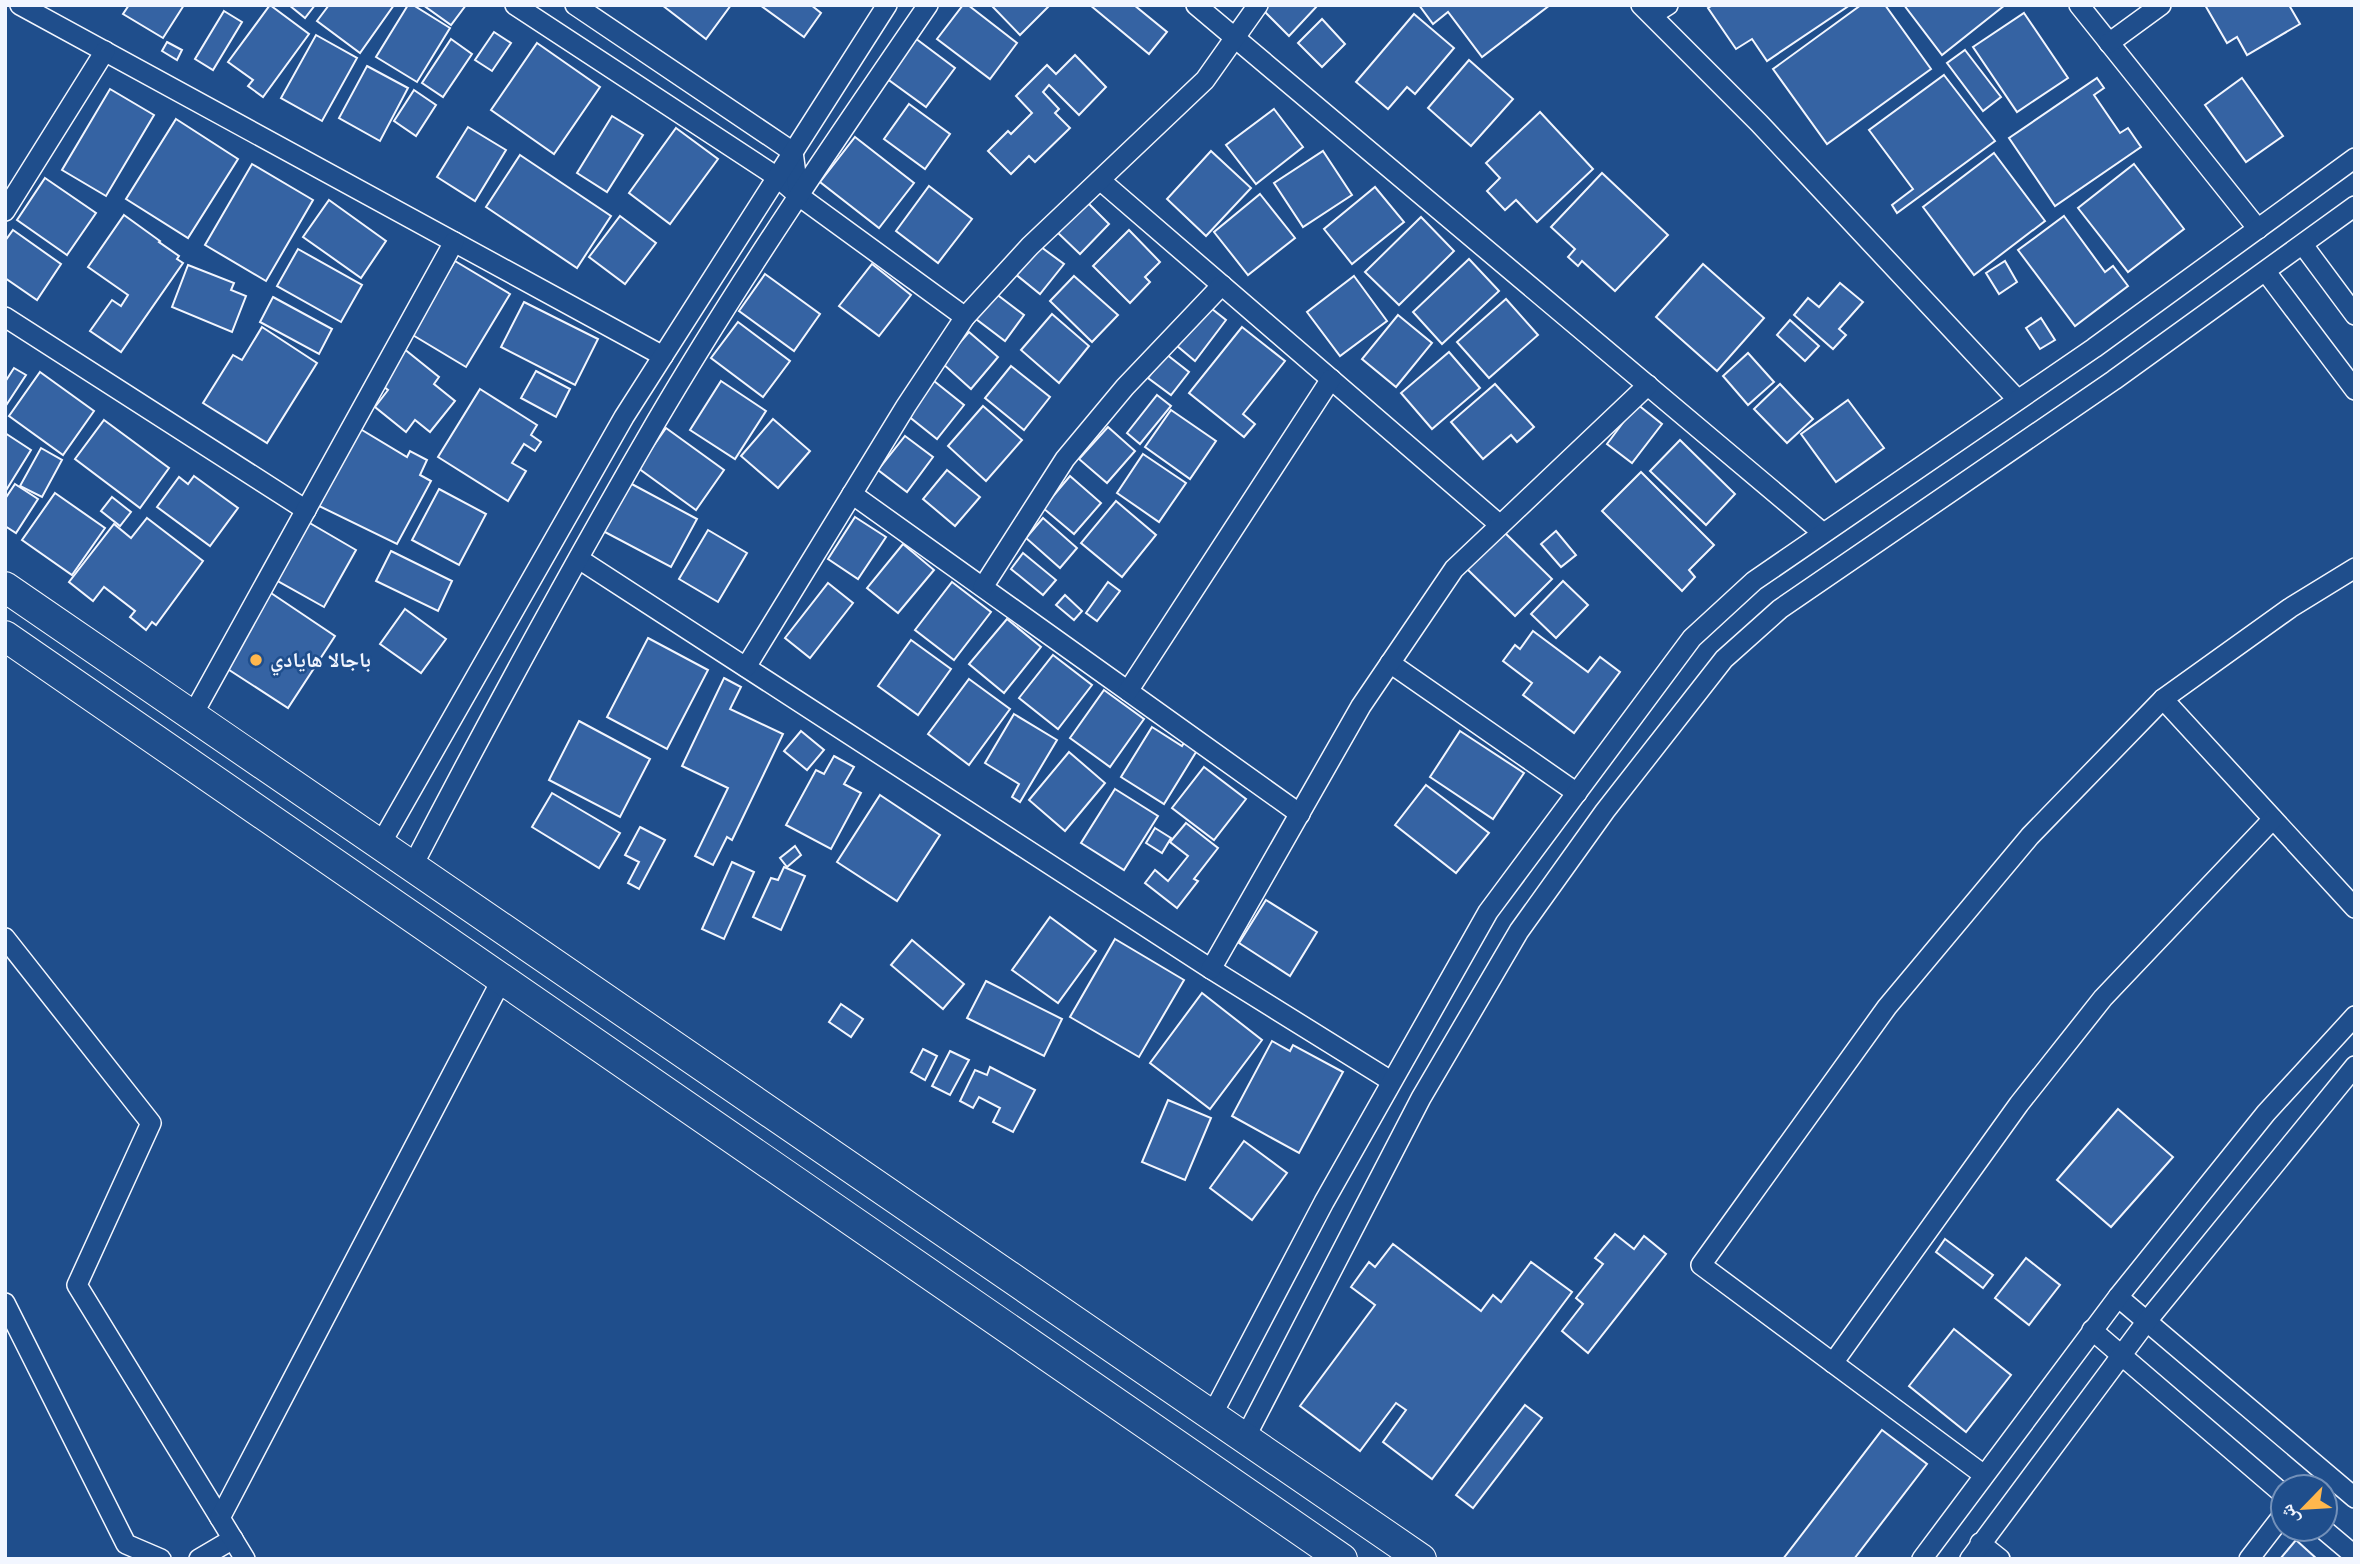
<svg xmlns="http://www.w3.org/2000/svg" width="2360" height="1564" font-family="Overpass,'Noto Naskh Arabic',sans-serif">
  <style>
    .building { fill: #3563a3; stroke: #f2f6ff; stroke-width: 2 }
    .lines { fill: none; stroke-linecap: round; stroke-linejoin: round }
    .street-casing { stroke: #f2f6ff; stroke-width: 22 }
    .primary-casing { stroke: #f2f6ff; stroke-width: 32 }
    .street { stroke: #1f4e8c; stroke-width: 19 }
    .primary { stroke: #1f4e8c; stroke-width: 30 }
    .poi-dot { fill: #ffb74d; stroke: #1f4e8c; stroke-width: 2.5 }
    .labels { text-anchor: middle; stroke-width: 5; stroke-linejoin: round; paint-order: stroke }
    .poi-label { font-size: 21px; font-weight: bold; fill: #f2f6ff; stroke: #1f4e8c; text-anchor: start }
  </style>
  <rect width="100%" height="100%" fill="#1f4e8c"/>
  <g class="building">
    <polygon points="129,5 184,5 163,38 123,14"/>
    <polygon points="270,5 309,34 263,97 248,86 253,80 228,62"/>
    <polygon points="289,5 315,5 305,18"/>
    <polygon points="329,5 394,5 360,53 317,21"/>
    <polygon points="408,5 413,5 450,28 417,82 376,57"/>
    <polygon points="423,5 466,5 451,25"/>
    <polygon points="662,5 731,5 706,39"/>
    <polygon points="760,5 811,5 821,13 804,37"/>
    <polygon points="963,5 968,5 1017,43 990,79 937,39"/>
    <polygon points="991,5 1050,5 1020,35"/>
    <polygon points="1090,5 1134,5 1167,32 1149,54"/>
    <polygon points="1268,5 1318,5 1289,36 1263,10"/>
    <polygon points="1419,5 1550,5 1482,57 1448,12 1433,24"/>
    <polygon points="1713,5 1850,5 1767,61 1752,39 1736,49 1708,8"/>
    <polygon points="1861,5 1885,5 1931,69 1827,144 1773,69"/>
    <polygon points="1904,5 2005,5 1942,55"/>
    <polygon points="2205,5 2289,5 2300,24 2247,55 2237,37 2227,43"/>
    <polygon points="224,11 242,22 213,70 195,59"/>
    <polygon points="2024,13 2068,78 2017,112 1973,47"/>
    <polygon points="1414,14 1454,48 1415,94 1407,87 1388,109 1356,82"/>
    <polygon points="1322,19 1345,44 1322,67 1298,43"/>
    <polygon points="494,32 511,43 492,71 475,60"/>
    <polygon points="316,35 357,58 322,121 281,98"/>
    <polygon points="915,38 955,68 926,107 886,78"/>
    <polygon points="451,39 472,54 443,97 422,83"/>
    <polygon points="167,42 182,50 177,60 162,51"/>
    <polygon points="537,43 600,87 554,154 491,110"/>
    <polygon points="1965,50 2001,97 1983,111 1947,63"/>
    <polygon points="1075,55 1106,87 1079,115 1049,85 1043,92 1059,109 1055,113 1070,128 1035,162 1029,156 1011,174 988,151 1008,131 1011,134 1032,113 1016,96 1047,65 1056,74"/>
    <polygon points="1469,60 1513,99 1471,146 1428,108"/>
    <polygon points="367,66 408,88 380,141 339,118"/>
    <polygon points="1944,75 1995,141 1897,213 1892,205 1913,189 1869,130"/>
    <polygon points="2097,78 2104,88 2094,95 2120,133 2128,128 2141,147 2055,206 2009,138"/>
    <polygon points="2242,78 2283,136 2246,162 2205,105"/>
    <polygon points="110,89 154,115 106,196 62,170"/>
    <polygon points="414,90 436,105 416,136 394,121"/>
    <polygon points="909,104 950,134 925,169 884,139"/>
    <polygon points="1274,109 1303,147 1256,184 1226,145"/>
    <polygon points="1540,112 1593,169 1537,222 1516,200 1505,210 1487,191 1500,178 1486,163"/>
    <polygon points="612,116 643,135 607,192 577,173"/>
    <polygon points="176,119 238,159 188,238 126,199"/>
    <polygon points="468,127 506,150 475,201 437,177"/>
    <polygon points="676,128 718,159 670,224 629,193"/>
    <polygon points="855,137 914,183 879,228 820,182"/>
    <polygon points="1211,151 1251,188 1206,236 1167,199"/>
    <polygon points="1323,151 1352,195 1303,227 1274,183"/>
    <polygon points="1994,153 2045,221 1974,275 1923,207"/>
    <polygon points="520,155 611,216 577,268 486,207"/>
    <polygon points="252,164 313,200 266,281 205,245"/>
    <polygon points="2134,164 2184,229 2128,272 2078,208"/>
    <polygon points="1602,173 1668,235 1615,291 1582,261 1578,266 1568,257 1575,249 1551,227"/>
    <polygon points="45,178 96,213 67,255 17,220"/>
    <polygon points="929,186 972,219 938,263 896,231"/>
    <polygon points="1375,187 1404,222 1352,264 1324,229"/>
    <polygon points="1260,194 1295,238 1248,275 1214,232"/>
    <polygon points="329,200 386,241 361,278 303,237"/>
    <polygon points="1086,201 1109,224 1080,254 1057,232"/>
    <polygon points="124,215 160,241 159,242 179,256 177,259 183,263 121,352 90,331 112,300 121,306 128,295 88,267"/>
    <polygon points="620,216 656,243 625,284 589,257"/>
    <polygon points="2064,216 2105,272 2113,266 2128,286 2075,326 2018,250"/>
    <polygon points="1421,217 1454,251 1399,305 1365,272"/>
    <polygon points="13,230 61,264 37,300 5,278 5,241"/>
    <polygon points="1129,230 1160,262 1145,277 1150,282 1130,303 1093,266"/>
    <polygon points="1037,244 1064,264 1040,294 1014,273"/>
    <polygon points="298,249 362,285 341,322 277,286"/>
    <polygon points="1469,259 1499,291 1442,344 1413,312"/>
    <polygon points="455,261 510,294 466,367 411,334"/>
    <polygon points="2005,261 2017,282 1999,294 1986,273"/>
    <polygon points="872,264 911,295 879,336 839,306"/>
    <polygon points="1703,264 1764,318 1717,371 1656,317"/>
    <polygon points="188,265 234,283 231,290 246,296 232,332 172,307"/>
    <polygon points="765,274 820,314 794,351 739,311"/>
    <polygon points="1074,276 1118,315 1092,342 1050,301"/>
    <polygon points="1354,276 1387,321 1340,356 1307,312"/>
    <polygon points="1840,283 1863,302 1839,329 1846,335 1833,349 1794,315 1808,298 1819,307"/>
    <polygon points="991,290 1024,315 1005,341 972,316"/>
    <polygon points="273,297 332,329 319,354 260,322"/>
    <polygon points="1506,299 1538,335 1489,378 1457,342"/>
    <polygon points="524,302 598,339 575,385 501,347"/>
    <polygon points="1207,305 1226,320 1195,361 1176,345"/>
    <polygon points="1052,314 1089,346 1059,383 1021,350"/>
    <polygon points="1398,315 1432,343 1396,387 1362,359"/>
    <polygon points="2041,318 2055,340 2040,349 2026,328"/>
    <polygon points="1790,320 1819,346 1805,361 1777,335"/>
    <polygon points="738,322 790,361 763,397 711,358"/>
    <polygon points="262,327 317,363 267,443 203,403 233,355 242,360"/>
    <polygon points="1242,327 1285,361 1243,414 1255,424 1244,437 1189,393"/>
    <polygon points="969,332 998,357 971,389 942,363"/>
    <polygon points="403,348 439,377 434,384 455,401 430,432 415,420 406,432 375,407 388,390 379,383"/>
    <polygon points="1449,352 1480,388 1432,429 1401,393"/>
    <polygon points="1748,353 1774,382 1748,405 1723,376"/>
    <polygon points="1166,354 1189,372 1171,395 1148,378"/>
    <polygon points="1011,366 1050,397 1024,430 985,398"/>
    <polygon points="14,368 26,375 5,407 5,382"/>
    <polygon points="536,371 570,389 556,417 521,398"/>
    <polygon points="40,372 94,411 63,455 9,416"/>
    <polygon points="721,381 766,411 735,459 690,430"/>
    <polygon points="934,381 964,405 937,439 907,415"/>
    <polygon points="1495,384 1534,427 1517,442 1511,435 1483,459 1451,422"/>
    <polygon points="1780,384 1813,419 1787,443 1754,409"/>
    <polygon points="480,389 537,425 531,435 541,442 535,451 524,444 512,463 526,471 508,501 438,457"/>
    <polygon points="1157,395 1171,406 1140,444 1127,433"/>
    <polygon points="1848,400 1884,448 1836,482 1801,434"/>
    <polygon points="1637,404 1662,424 1632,463 1607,444"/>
    <polygon points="983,406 1022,440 986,481 948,446"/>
    <polygon points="1171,410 1216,441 1190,479 1145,447"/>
    <polygon points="773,419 810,451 778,488 741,456"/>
    <polygon points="104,420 169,468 140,508 75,459"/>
    <polygon points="357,427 407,457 410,451 427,460 420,475 431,481 397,544 315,504"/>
    <polygon points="1108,427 1135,451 1107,483 1079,459"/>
    <polygon points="666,428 724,470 696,510 638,468"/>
    <polygon points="5,433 31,450 5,492"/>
    <polygon points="905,436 933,457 907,492 878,470"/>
    <polygon points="1680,440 1735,494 1706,525 1650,471"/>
    <polygon points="41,448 62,460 42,497 20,486"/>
    <polygon points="1143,454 1186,483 1159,522 1117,493"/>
    <polygon points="947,470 980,497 955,526 923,499"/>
    <polygon points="1641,472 1714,545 1689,570 1695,577 1682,591 1602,511"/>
    <polygon points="194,476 238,508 210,546 157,507 179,477 188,484"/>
    <polygon points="1070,476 1101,503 1074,534 1043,508"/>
    <polygon points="628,482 697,519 671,567 603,531"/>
    <polygon points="15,484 38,499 16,533 5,526 5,499"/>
    <polygon points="439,489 486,514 459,565 412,540"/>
    <polygon points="55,493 105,528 72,575 22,540"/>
    <polygon points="112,497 131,512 120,526 101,511"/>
    <polygon points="1116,501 1156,535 1122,577 1081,543"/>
    <polygon points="855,517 886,537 858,579 828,559"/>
    <polygon points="147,518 203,561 156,625 152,622 146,630 130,617 135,611 104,587 93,601 69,582 114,524 131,538"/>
    <polygon points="1043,518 1077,548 1060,568 1026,538"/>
    <polygon points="308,522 356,550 324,607 276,580"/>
    <polygon points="708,530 747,553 718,602 679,579"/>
    <polygon points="1502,530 1552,579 1515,616 1466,568"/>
    <polygon points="1556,531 1576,555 1561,567 1541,544"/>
    <polygon points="903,544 934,570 898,613 867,588"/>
    <polygon points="391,551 452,581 438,611 376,581"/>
    <polygon points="1023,553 1056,580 1043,595 1011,569"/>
    <polygon points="1563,581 1588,605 1556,638 1531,614"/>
    <polygon points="952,582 991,612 954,660 915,630"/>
    <polygon points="1108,582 1120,591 1097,621 1086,613"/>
    <polygon points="828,583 853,603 810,658 785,638"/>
    <polygon points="268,591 335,636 288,708 223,666"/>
    <polygon points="1065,595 1082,611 1074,620 1056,605"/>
    <polygon points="405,609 446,639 421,673 380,644"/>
    <polygon points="1007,619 1041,647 1004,693 969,664"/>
    <polygon points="1533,631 1588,672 1600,657 1620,672 1574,733 1523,695 1532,683 1503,661 1515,645 1520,649"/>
    <polygon points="648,638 708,670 667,749 607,717"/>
    <polygon points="911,640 951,669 918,715 878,686"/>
    <polygon points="1053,655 1092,685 1058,729 1019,698"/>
    <polygon points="724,678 741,687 730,709 783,734 732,840 727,837 713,865 695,856 728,788 682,766"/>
    <polygon points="969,679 1010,709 969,765 928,734"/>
    <polygon points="1104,690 1144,719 1110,767 1070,738"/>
    <polygon points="1014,714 1057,740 1020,802 1012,797 1019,784 985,763"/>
    <polygon points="579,721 650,759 620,817 549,780"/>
    <polygon points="1152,727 1182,746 1188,736 1201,744 1164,804 1121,777"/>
    <polygon points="801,731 824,750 807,770 784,751"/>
    <polygon points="1460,731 1524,773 1493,819 1430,777"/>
    <polygon points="1069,752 1105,783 1065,831 1029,800"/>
    <polygon points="834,756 854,767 844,784 861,793 831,849 786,825 816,770 824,774"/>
    <polygon points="1204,767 1246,799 1214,840 1172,808"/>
    <polygon points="1426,785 1489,833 1456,873 1395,825"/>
    <polygon points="1115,789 1158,816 1124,870 1081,843"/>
    <polygon points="552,793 620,833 599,868 532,827"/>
    <polygon points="880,795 940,835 897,901 837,862"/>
    <polygon points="1186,823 1218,848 1194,879 1198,881 1177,908 1145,883 1155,870 1168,881 1188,856 1170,842"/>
    <polygon points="640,827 665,840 639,889 628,883 639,862 625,855"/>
    <polygon points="1155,828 1171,838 1162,853 1146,843"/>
    <polygon points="795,846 801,855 787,867 780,858"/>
    <polygon points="732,862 754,872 724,939 702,929"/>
    <polygon points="784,867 805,876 781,930 753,917 771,878 778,880"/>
    <polygon points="1266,900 1317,932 1290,976 1239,943"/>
    <polygon points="1050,917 1096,951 1058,1003 1012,970"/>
    <polygon points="1115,939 1184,980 1139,1057 1070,1017"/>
    <polygon points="912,940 964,984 943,1009 891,965"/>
    <polygon points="986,981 1062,1019 1044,1056 967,1018"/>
    <polygon points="1202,993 1262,1040 1210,1109 1150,1063"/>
    <polygon points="841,1004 863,1019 851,1037 829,1022"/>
    <polygon points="1272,1041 1290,1051 1293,1045 1343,1072 1299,1153 1232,1116"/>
    <polygon points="923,1049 937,1056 925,1080 911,1072"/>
    <polygon points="950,1051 969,1060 950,1095 932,1086"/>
    <polygon points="990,1067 1035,1090 1013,1132 993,1122 1000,1108 979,1097 973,1108 960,1101 975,1070 987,1075"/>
    <polygon points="1168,1100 1211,1118 1185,1180 1142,1162"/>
    <polygon points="2118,1109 2173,1157 2111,1227 2057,1180"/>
    <polygon points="1244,1141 1287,1173 1252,1220 1210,1188"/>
    <polygon points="1615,1234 1634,1249 1644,1236 1666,1254 1588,1353 1562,1331 1583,1304 1576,1298 1603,1264 1595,1258"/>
    <polygon points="1945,1239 1993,1275 1983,1288 1936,1252"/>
    <polygon points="1393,1244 1481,1311 1493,1295 1501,1302 1531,1262 1572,1292 1432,1479 1383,1442 1406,1410 1396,1403 1360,1451 1300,1406 1375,1305 1351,1287 1369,1262 1375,1267"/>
    <polygon points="2026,1258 2060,1285 2029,1325 1995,1298"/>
    <polygon points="1954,1329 2011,1375 1966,1432 1909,1386"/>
    <polygon points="1525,1405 1542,1418 1473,1508 1456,1495"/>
    <polygon points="1882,1430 1927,1464 1854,1559 1783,1559"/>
    <polygon points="2296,1540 2317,1559 2280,1559"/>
  </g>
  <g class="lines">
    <defs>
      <g id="street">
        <polyline points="20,5 663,356"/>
        <polyline points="515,5 777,177 799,196 965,317"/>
        <polyline points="575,5 793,152 799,196"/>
        <polyline points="1196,5 1823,533"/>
        <polyline points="1641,5 1759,123 2017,399"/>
        <polyline points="2079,5 2258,229"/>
        <polyline points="1652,15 1668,5"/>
        <polyline points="2109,43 2161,5"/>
        <polyline points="1100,180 1500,525"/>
        <polyline points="5,211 105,51"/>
        <polyline points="2303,245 2355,315"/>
        <polyline points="2266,272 2355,390"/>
        <polyline points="5,317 306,510"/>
        <polyline points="852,494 1300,814"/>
        <polyline points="579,559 1211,969 1391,1081"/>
        <polyline points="983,587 1065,459 1125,387 1222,285"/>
        <polyline points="1390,663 1577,793"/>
        <polyline points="746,667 906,406 965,317 1030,246 1205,80 1258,5"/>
        <polyline points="1128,691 1331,379"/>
        <polyline points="2163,699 2355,908"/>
        <polyline points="192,716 454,242"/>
        <polyline points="380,845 624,417 887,5"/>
        <path d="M412,867c78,-150 159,-299 244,-445 84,-143 178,-280 272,-417"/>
        <polyline points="5,938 151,1123 77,1285 220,1518"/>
        <polyline points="1211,969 1361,706 1454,569 1648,385"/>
        <polyline points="2118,1297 2355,1498"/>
        <polyline points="5,1303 126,1544 161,1559"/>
        <polyline points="2092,1330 2283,1494"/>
        <polyline points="1833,1363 2019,1104 2103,998 2273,819"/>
        <polyline points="1212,1415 1324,1202 1488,912 1692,638 1754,581 2094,348 2355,158"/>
        <polyline points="1245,1438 1421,1098 1519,931 1605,811 1724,659 1780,609 2114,380 2355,206"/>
        <polyline points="1984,1475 1701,1265 1887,1007 2030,836 2163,699 2290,608 2355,568"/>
        <polyline points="2323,1529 2355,1556"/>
        <polyline points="1980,1543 2000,1559"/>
        <polyline points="199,1559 233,1539"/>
        <polyline points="245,1559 220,1518 502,979"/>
        <polyline points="1922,1559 2118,1297 2266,1113 2355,1016"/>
        <polyline points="1970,1559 2147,1321 2355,1066"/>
        <polyline points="2249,1559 2283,1515"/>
      </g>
      <g id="primary">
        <polyline points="5,587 1421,1559"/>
        <polyline points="5,636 1342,1559"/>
      </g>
    </defs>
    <use href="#street" class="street-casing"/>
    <use href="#primary" class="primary-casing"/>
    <use href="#street" class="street"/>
    <use href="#primary" class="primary"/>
  </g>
  <circle class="poi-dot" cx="256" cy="660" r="7"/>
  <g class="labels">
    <g class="poi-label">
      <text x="270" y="667">باجالا هايادي</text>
    </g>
  </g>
  <rect width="2360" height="1564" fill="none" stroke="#f2f6ff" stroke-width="14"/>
  <g transform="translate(2304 1508) rotate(245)"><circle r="33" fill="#1f4e8c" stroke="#7391ba" stroke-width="2"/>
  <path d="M0-5L12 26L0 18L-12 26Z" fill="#ffb74d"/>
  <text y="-10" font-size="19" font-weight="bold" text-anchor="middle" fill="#f2f6ff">ش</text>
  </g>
</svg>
